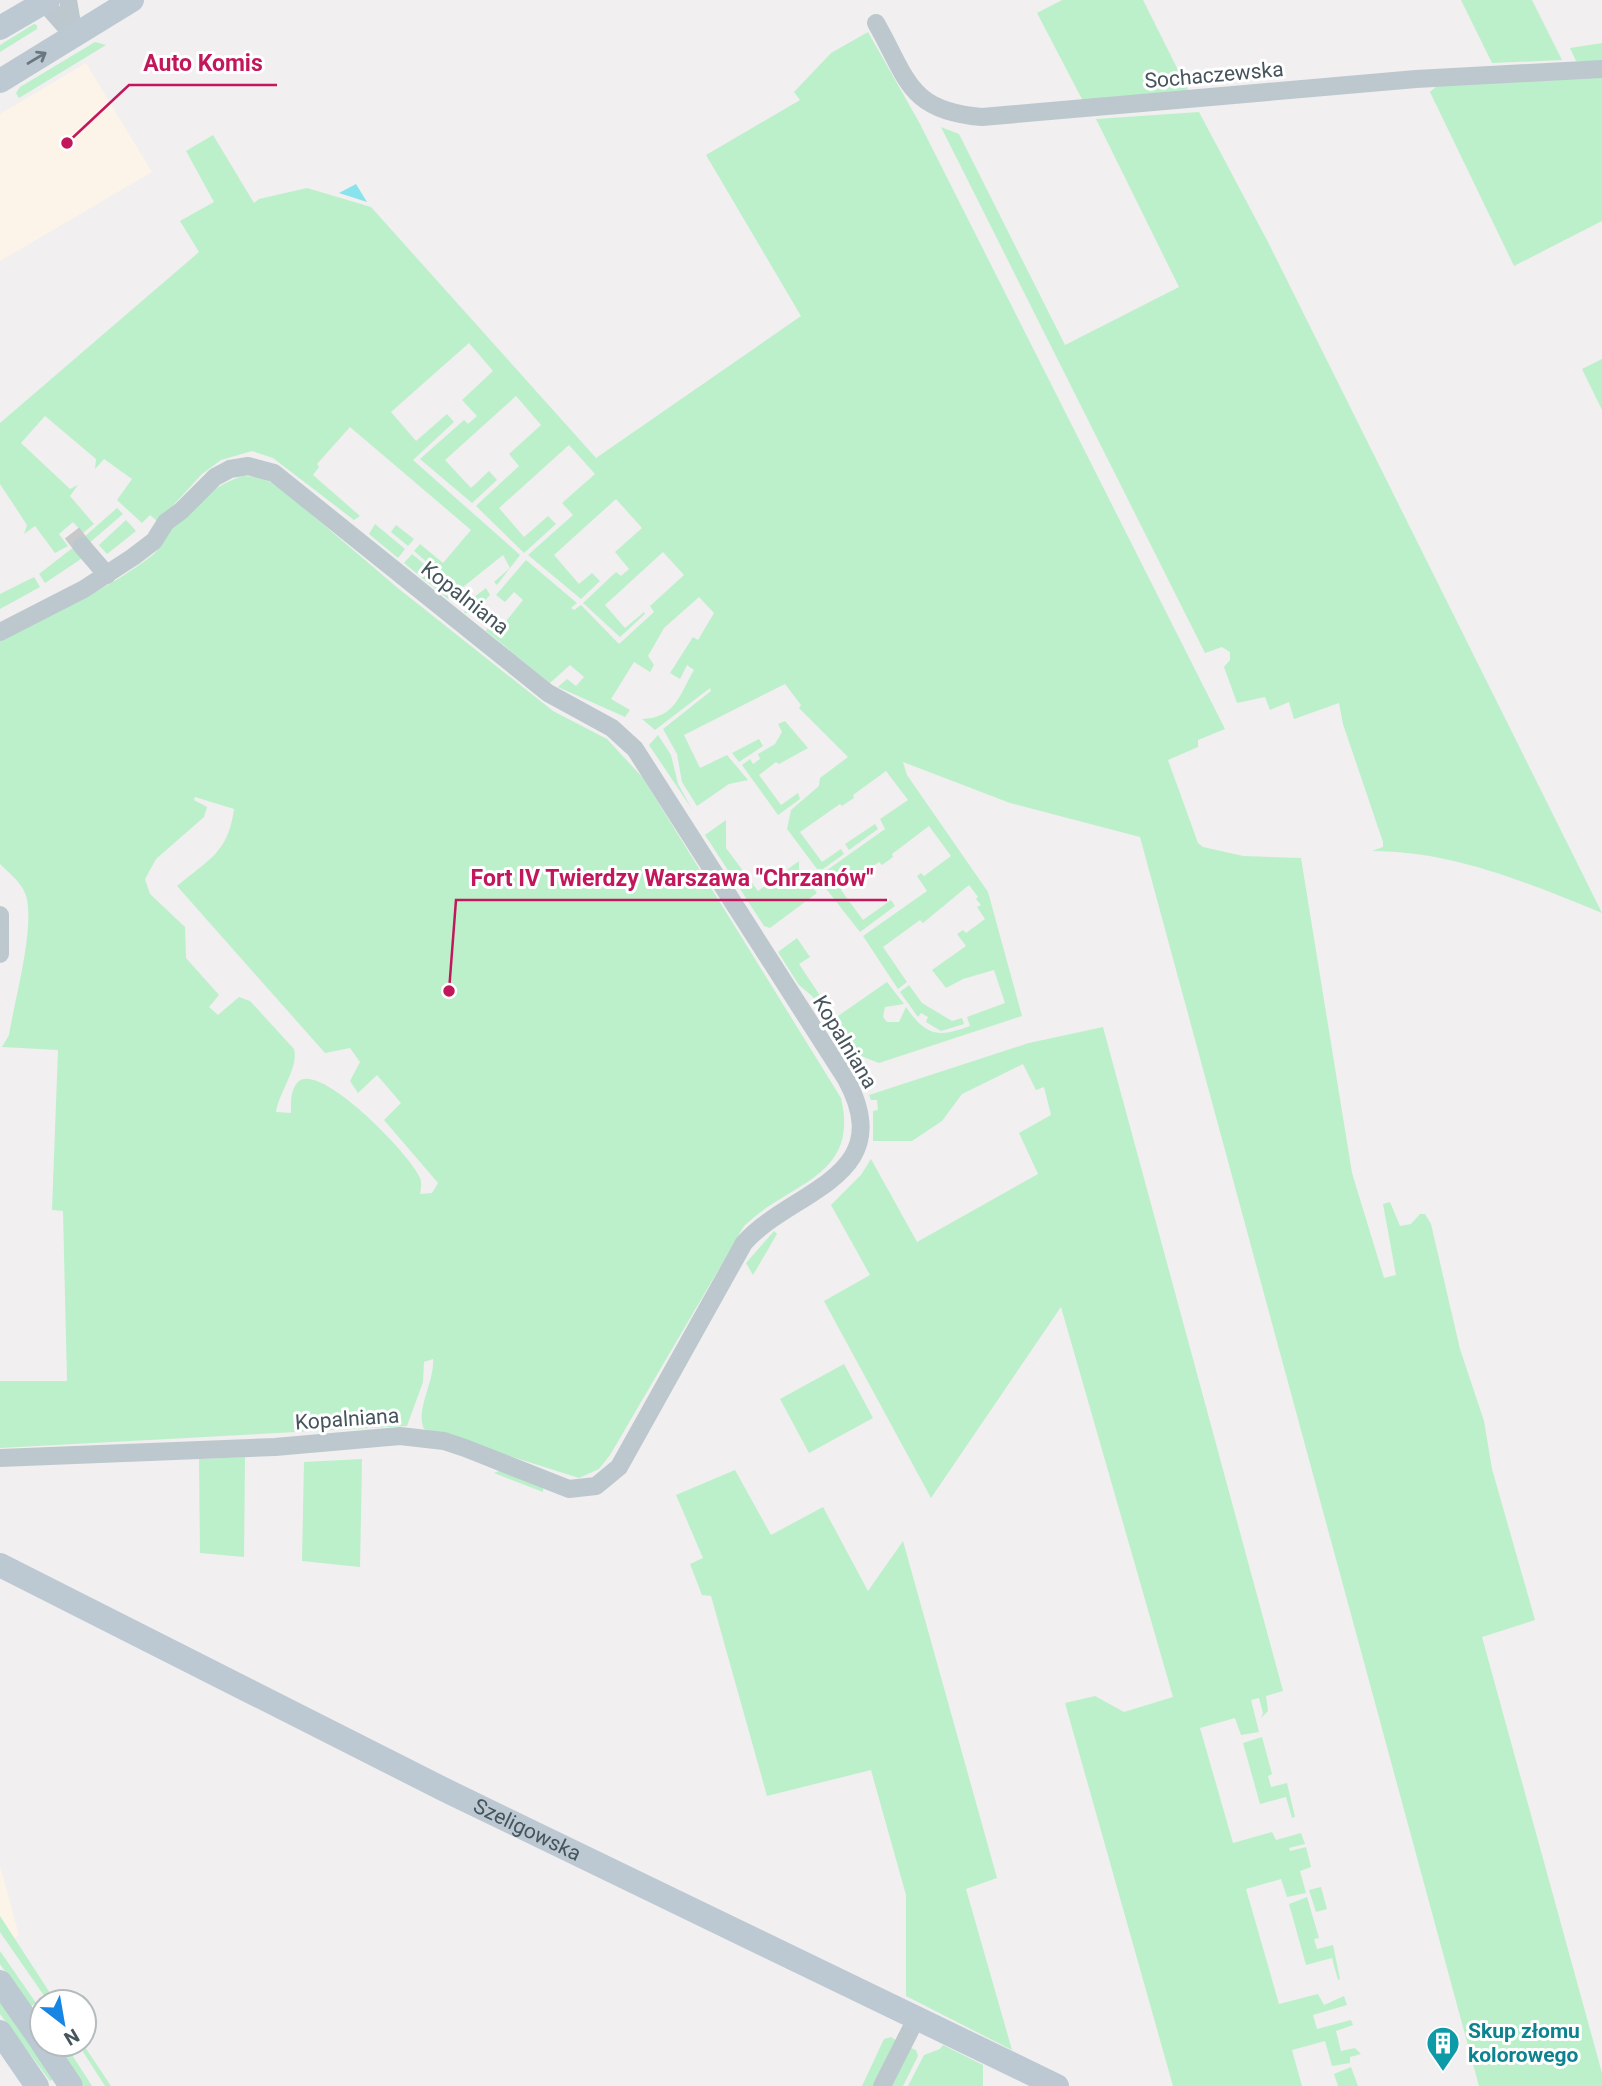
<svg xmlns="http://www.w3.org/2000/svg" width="1602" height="2086" font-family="Roboto,sans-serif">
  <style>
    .commercial { fill: #fcf4e8 }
    .green { fill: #bcf0cb; fill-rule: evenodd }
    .water { fill: #89e3ed }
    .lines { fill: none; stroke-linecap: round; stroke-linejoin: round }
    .street-tunnel { stroke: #c6c8ca; stroke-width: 18; stroke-dasharray: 18 9; stroke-linecap: butt }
    .street { stroke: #bcc8ce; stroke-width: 18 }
    .secondary { stroke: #bcc9d3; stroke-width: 24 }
    .oneway { stroke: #697780 }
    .labels { text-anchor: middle; stroke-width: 6; stroke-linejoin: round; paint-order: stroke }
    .street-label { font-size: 21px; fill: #46545c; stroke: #fff }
    .culture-label { font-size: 21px; font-weight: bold; fill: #0d838f; stroke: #fff; text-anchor: start }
    .leader { fill: none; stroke: #c2185b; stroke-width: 2.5 }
    .callout-dot { fill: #c2185b; stroke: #fff; stroke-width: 2.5 }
    .callout-label { font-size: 23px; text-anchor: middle; font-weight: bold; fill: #c2185b; stroke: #fff; stroke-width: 6; stroke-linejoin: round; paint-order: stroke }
  </style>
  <rect width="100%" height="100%" fill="#f1efef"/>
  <g class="commercial">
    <polygon points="86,63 152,172 0,261 0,114"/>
    <polygon points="0,1866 19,1935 14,1938 0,1916"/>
  </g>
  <g class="green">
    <polygon points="1062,0 1143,0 1189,92 1083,101 1037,13"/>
    <polygon points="1461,0 1532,0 1562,60 1492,63"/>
    <polygon points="34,24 37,25 37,29 0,52 0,45"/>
    <path d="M868,32l52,92 305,605 -27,11v7l-30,13 30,83 5,4 40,9 58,2 51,315 32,105 12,-3 -13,-71 7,-2 10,24 11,-2 9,-10h5l6,10 29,125 24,72 8,48 43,151 -53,17 120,436v13h-123l-339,-1249 -130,-34 -107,-41 4,13 81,117 34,124 -143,47 -26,-10 -2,4 -39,-61 -13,-11 -21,-33 19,-14 13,19 -11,7 36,54 52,-36 17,22 -19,3 -2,10 4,5h12l7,-15c20,29 32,31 64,19l-3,-9 38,-14 -11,-33 -31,9 -17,9 -14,-18 34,-24 -9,-12 6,-4 3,3 19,-14 -8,-12 4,-2 -5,-6 2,-2 -9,-12 -46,38 -3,-3 -37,27 24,35 -9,7 -35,-53 64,-45 -10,-15 4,-3 3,3 27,-20 -22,-30 -37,28 1,3 -11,8 -3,-3 -38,28 22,30 28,-20 4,6 -35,26 -47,-60 10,1 62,-44 -5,-10 28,-19 -22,-29 -33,24 1,3 -12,8 -2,-2 -40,28 22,30 19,-13 3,5 -21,15h-6l-30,-40 4,-19 28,-24 1,-8 28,-21 -49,-49 2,-3 -16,-21 -101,51 16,33 27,-13 21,25 -19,4 -32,22 -15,-24 -5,-28 -14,-25 48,-38 -1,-3 -55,42 -13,-11c33,-1 37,-23 52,-49l-7,-5 -7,14 -10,-6 23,-36 5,3 16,-27 -15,-16 -35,31 -16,28 6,9 -4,7 -16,-10 -23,37 19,11 -5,7 -67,-30 9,-8 9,7 8,-9 -14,-12 -20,18 -64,-52 7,-13 10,7 20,-25 -9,-8 -9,10 -9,-7 30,-35 51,43 -6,5 3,2 7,-5 38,39 35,-32 -4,-6 34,-31 -21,-23 -58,53 20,23 19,-16 1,2 -25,23 -37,-34 33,-31 5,4 8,-7 -14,-17 27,-24 -26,-29 -62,56 25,29 13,-11 8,8 -19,18 -53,-44 45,-40 -11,-12 33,-29 -26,-29 -70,63 25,29 24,-21 8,8 -32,29 -48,-47 43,-40 -10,-12 32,-29 -25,-29 -71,64 26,28 18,-17 8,9 -25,23 -52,-44 44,-39 4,4 9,-8 -15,-16 31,-29 -24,-28 -78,69 25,29 31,-27 7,8 -41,38 107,95 -23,30 -3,-3 16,-14 -7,-13 -55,44 -44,-36 8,-9 22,18 1,-3 -21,-18 6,-7 23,19 28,-33 -121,-103 -33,37 2,3 -6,8 47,41 -6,4 -81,-62 -21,-7 -31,9 -19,14 -44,48 -8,-7 -8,8 -25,-23 15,-21 -28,-20 -9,10 1,-10 -51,-43 -24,27 49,46 8,-4 -8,11 24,28 -11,9 -10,-11 -14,12 9,12 -13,7 -20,-27 -11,8 3,-9 -27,-41v-61l199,-171 -19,-31 34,-19 -28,-51 27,-16 41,68 5,-4 48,-11 64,19 225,251 205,-142 -95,-161 94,-55 -6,-8 37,-39z"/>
    <polygon points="95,42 106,45 19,98 16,93 20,87"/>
    <polygon points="1602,43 1602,62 1576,61 1570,48"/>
    <polygon points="1602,75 1602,221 1514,266 1430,92 1439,84"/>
    <path d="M1199,112l69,130 334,671c-74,-30 -149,-62 -230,-62l11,-4v-5l-40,-118 -4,-21 -45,16 -5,-17 -19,8 -5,-13 -28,6 -13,-36 6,-7v-8l-8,-5 -17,6 -264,-526 18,7 106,211 114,-58 -83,-168z"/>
    <polygon points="1602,359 1602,410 1582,369"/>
    <path d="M243,476l16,1 18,8 122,104 154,122 54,28 36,39 198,320c19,80 -52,84 -97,128l-134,229 -11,14 -20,9 -155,-49c-9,-20 11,-48 9,-70l-9,3 -1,20 -16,44 -407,22v-67h67l-4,-170 -11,-1 6,-160 -56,-3 7,-12c5,-32 28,-114 16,-142 -5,-12 -16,-20 -25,-29v-224c51,-26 104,-48 150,-83 12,-9 13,-17 20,-30 8,-16 55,-47 73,-51zM195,797l39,12c-6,44 -25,50 -57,77l148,167 25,-5 10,14 -10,19 8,12 19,-18 24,28 -17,17 54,63 -6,10 -12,1c1,-5 2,-11 0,-16 -8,-22 -101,-118 -122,-96 -8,8 -7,22 -7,31l-15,-1c3,-20 23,-45 18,-63l-44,-48 -11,-4 -21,18 -9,-8 10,-12 -33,-37 -1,-31 -35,-33 -5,-15 11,-20 48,-42 3,-10 -13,-7z"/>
    <polygon points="117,508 123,514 88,544 83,538"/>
    <polygon points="126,520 136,531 107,554 99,545"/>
    <polygon points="375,524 405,549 398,558 369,534"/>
    <polygon points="396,525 414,539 408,546 391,532"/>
    <polygon points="75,546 84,557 45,583 39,574"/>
    <polygon points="34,577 40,587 0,609 0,594"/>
    <polygon points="486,588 490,595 473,613 464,613 469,601"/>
    <polygon points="785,721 808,748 779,764 776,762 759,775 781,805 798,793 800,799 778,815 742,765 750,759 753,764 760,759 758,754 775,744 782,732 778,724"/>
    <polygon points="658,735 671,755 678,784 692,809 649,745"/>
    <polygon points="759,739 763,746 739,762 732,753"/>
    <polygon points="726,820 726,848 758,891 799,861 799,870 817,893 770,928 764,926 705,835"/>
    <polygon points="875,824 878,829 849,850 845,844"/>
    <polygon points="909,985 922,1003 952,1021 962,1018 964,1024 941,1031 926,1022 928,1017 921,1013 918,1017 900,992"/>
    <polygon points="1103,1027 1283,1691 1266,1696 1268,1711 1261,1718 1263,1713 1259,1698 1251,1700 1259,1732 1241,1735 1235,1718 1200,1728 1233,1843 1272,1832 1276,1840 1301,1833 1305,1844 1289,1848 1290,1851 1306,1847 1311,1867 1300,1871 1306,1893 1287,1897 1281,1879 1246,1889 1279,2004 1318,1994 1324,2005 1344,1996 1347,2005 1313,2015 1317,2029 1351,2020 1353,2025 1336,2031 1341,2051 1355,2048 1361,2054 1350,2057 1350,2063 1332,2066 1325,2041 1292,2050 1302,2086 1173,2086 1065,1703 1095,1696 1124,1712 1173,1697 1061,1307 931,1498 824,1301 870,1275 831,1205 861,1175 871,1159 917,1242 1038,1174 1019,1133 1051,1115 1044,1087 1036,1090 1023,1064 962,1094 942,1121 912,1141 873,1141 873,1111 878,1110 877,1100 871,1100 869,1095 1029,1043"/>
    <polygon points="774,1231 777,1234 753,1275 746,1263"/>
    <polygon points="844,1364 873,1418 809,1453 780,1399"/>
    <polygon points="245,1457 244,1557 200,1553 199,1459"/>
    <polygon points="362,1459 360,1567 302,1561 304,1462"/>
    <polygon points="501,1470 543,1487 543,1492 494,1473"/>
    <polygon points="735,1470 771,1535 823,1507 868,1591 903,1541 997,1878 966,1889 1012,2050 906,1996 906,1895 871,1770 767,1796 711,1596 702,1595 690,1564 703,1558 676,1495"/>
    <polygon points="1262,1737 1272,1774 1268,1776 1271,1787 1287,1783 1295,1817 1292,1818 1286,1797 1260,1804 1243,1743"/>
    <polygon points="1321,1887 1327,1909 1316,1912 1309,1890"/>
    <polygon points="1307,1897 1319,1938 1314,1939 1317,1949 1333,1945 1340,1979 1338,1980 1332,1958 1306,1965 1289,1904"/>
    <polygon points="0,1916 50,1993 45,1997 0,1932"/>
    <polygon points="0,1951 36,2003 30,2007 0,1964"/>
    <polygon points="0,2000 54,2078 50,2081 0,2014"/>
    <polygon points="891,2037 897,2041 874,2086 862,2086 884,2039"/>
    <polygon points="55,2044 65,2044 92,2086 84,2086"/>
    <polygon points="78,2044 83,2044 111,2086 105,2086"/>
    <polygon points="943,2045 983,2065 983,2086 908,2086 924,2055 940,2049"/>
    <polygon points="909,2047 916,2050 918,2056 903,2086 890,2086"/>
    <polygon points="1351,2067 1358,2086 1338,2086 1334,2074"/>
  </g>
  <polygon class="water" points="356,184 367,202 339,193"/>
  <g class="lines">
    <polyline class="street-tunnel" points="72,533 82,546"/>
    <g class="street">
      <polyline points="42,0 74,36"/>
      <polyline points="68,0 74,36"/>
      <path d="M876,23c32,56 32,88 106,94l434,-38 186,-10"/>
      <polyline points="82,546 107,575"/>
      <path d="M0,632l84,-43 49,-32 21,-16 12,-19 15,-11 34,-34 15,-8 18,-3 26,7 274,220 64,35 23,21 211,330c54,99 -54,110 -102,164l-125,224 -23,19 -27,3 -104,-41 -21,-7 -44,-5 -125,11 -275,11"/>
      <polyline points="0,915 0,954"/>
      <polyline points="882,2086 917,2017"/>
    </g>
    <g class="secondary">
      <polyline points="0,28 48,0"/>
      <polyline points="0,81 132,0"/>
      <path id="s1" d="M0,1565l447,226 610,295"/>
      <polyline points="0,1982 42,2042"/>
      <polyline points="0,2032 37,2086"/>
      <polyline points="43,2044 71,2086"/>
    </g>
  </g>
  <defs><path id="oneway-shaft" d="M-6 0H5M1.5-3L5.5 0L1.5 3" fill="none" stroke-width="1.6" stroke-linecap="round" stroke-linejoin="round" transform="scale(1.75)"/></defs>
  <use class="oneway" href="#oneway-shaft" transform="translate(37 58) rotate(-31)"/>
  <defs>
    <symbol id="building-pin" viewBox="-11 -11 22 30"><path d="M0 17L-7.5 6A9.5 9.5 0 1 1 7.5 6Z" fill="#0f9aa8" stroke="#fff"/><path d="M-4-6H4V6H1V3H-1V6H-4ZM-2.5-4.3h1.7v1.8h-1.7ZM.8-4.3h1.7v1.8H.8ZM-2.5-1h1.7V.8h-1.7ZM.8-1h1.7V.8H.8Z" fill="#fff"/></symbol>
  </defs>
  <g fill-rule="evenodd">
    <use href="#building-pin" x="1424" y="2024" width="38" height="52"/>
  </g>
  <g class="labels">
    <g class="street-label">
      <text transform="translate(1214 75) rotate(-5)" y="7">Sochaczewska</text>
      <text transform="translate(465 598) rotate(38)" y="7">Kopalniana</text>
      <text transform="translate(845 1042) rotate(59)" y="7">Kopalniana</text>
      <text transform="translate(347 1419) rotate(-4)" y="7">Kopalniana</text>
      <text dy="7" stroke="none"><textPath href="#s1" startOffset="590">Szeligowska</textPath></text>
    </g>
    <g class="culture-label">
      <text x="1468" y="2038">Skup złomu<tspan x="1468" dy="24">kolorowego</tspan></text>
    </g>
  </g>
  <path class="leader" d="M67 143L129 85H277M449 991L456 900H887"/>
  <g class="callout-dot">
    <circle cx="67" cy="143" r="7"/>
    <circle cx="449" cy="991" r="7"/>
  </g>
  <g class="callout-label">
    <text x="203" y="71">Auto Komis</text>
    <text x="672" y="886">Fort IV Twierdzy Warszawa "Chrzanów"</text>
  </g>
  <g transform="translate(63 2023) rotate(149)"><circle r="33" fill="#ffffff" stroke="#b5bbbe" stroke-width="2"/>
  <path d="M0-5L12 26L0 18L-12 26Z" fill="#1685e4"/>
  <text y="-10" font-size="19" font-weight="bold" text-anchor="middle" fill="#46545c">N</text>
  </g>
</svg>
